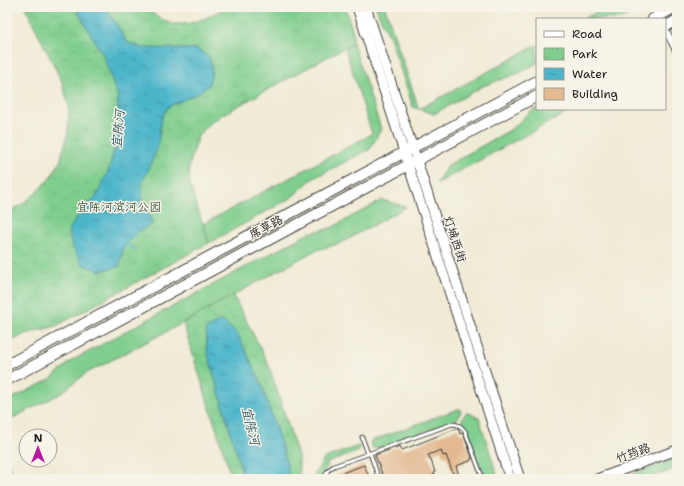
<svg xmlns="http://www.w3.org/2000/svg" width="684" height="486" viewBox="0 0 684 486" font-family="'Shantell Sans','LXGW WenKai TC',sans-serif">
  <defs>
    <pattern id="park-crowns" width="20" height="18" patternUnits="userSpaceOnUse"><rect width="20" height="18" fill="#7fce8e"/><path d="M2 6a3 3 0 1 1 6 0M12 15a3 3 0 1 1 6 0" fill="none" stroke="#6db07a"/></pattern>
    <pattern id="water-ripples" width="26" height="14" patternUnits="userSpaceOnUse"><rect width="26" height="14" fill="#4cb5ca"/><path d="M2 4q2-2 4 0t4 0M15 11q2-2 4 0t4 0" fill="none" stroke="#3e92a3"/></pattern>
  </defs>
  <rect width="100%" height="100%" fill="#f7f3e8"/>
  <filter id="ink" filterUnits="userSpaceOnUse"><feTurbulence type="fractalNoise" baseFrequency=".025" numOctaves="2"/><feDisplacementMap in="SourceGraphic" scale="8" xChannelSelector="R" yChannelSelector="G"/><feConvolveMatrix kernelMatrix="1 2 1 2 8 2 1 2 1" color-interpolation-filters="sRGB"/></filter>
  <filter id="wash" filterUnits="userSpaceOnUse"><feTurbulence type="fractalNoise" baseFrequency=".012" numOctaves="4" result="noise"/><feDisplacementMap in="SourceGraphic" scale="16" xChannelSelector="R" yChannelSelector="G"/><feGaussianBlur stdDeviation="0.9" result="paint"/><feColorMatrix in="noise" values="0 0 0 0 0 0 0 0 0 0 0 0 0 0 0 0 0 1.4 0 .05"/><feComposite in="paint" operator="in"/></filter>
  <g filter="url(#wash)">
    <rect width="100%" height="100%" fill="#f0ebd5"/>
    <!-- grass -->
    <g fill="#7fce8e" stroke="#4e7555">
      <path d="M376,7H385L419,109L537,45V63L519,73L483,86L434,114L413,107L390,37L382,22Z"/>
      <path d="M605,7H643L620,19H584Z"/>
      <path d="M353,43L381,129L370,149L312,179L291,198L209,243L203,224L372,134L345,48Z"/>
      <path d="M537,108V109H574L436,184L448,165L510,130L530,112Z"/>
      <path d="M382,200L406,207L341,243L314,251L183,323L85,374L60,394L7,421V401L51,379L71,361L309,233L331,228Z"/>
      <path d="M458,409H460L461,411L458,418L456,420L379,448H373L371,446L370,442L371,441Z"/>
      <path d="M466,413H469L479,418L498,478L484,479L462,420L463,417Z"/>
      <path d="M358,446H360V448L359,451L327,463L328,466L324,471L322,479H315V473L325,458Z"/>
      <path d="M7,456L12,477V479H7Z"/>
      <path d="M677,458V468L646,479H620Z"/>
    </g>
    <!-- park -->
    <g fill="url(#park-crowns)" stroke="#4e7555">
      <path d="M25,7H145L156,16L172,24H187L206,18L227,7H345L353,32V43L223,114L209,124L198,136L189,166L190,185L209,243L56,326L25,334L7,344V212L21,205L37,192L50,178L60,162L68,132L69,107L62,82Z"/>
      <path d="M233,295L268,363L299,459V479H232L183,323Z"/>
    </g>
    <!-- water -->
    <g fill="url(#water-ripples)" stroke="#346873">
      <path d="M75,7H106L127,42L143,48L198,49L210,58L212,71L209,85L200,92L168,107L162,117L157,150L142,183V200L153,224C140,230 126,239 122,253C121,257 120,262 120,266L100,271L82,264L72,246L68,232L78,215L96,197L109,169L118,135V97L103,55Z"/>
      <path d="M221,320L237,333L260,380L283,450L288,470V479H244L207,351L206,329Z"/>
    </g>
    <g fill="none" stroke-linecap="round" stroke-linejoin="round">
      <!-- stream -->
      <path stroke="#4cb5ca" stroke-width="2" d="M125,242L135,250"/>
    </g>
    <g id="blocks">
      <!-- building -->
      <g fill="#e3b991">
        <path d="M458,428L460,434L463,433L472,457L470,461L456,466L460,479H455L446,455L443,456L441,450L428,455L431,460L435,472L434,475L423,479H384L375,455L400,446L402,450Z"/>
        <path d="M364,465L370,479H328V478Z"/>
      </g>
    </g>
  </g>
  <g filter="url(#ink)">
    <use href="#blocks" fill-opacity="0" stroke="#3c3b38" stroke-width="1"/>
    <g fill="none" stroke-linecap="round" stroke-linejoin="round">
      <!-- lane casing -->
      <g stroke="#3c3b38" stroke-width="5">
        <g id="lane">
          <path d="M362,437L368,454"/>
          <path d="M370,453L379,479"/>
          <path d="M325,479C325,473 328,469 334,466L452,424C458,424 461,426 465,431L483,479"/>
        </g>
      </g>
      <!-- street casing -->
      <g stroke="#3c3b38" stroke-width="8">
        <path id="street" d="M665,29L677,52"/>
      </g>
      <!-- secondary casing -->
      <g stroke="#3c3b38" stroke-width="11">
        <g id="secondary">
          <path d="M357,7L510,479"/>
          <path d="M366,7L417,161L520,479"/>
          <path d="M597,479L677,450"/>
        </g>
      </g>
      <!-- primary casing -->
      <g stroke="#3c3b38" stroke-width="12">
        <g id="primary">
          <path d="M653,19L675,7"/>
          <path d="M665,27L677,20"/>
          <path d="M7,365L537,81"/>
          <path d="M7,380L537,96"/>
        </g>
      </g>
      <!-- lane -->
      <use href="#lane" stroke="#fff" stroke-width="3"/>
      <!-- street -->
      <use href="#street" stroke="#fff" stroke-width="6"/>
      <!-- secondary -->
      <use href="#secondary" stroke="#fff" stroke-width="9"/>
      <!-- primary -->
      <use href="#primary" stroke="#fff" stroke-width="10"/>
    </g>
  </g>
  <g text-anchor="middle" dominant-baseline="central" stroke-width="3" stroke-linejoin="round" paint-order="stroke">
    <!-- park labels -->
    <g font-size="12" fill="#3f5a44" stroke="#f7f3e8">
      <text x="119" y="207">宜陈河滨河公园</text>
    </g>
    <!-- street labels -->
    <g font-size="12" fill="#1c1c1c" stroke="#f7f3e8">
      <text transform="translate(266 227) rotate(-28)">席草路</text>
      <text transform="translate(455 239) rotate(72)">灯城西街</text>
      <text transform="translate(633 453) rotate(-20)">竹筠路</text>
    </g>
    <!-- water labels -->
    <g font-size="13" font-style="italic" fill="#2f5962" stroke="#f7f3e8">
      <text transform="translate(118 129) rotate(-85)">宜陈河</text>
      <text transform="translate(251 426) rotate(76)">宜陈河</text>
    </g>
  </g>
  <!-- margin -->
  <rect width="684" height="486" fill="none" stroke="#f7f3e8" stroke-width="24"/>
  <!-- legend -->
  <rect x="536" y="18" width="130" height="92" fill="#f7f3e8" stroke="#9f9d96"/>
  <rect x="544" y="31" width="20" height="6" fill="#ffffff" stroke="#9f9d96"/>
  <text x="572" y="38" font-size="12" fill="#1c1c1c">Road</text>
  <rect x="544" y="48" width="20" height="12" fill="url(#park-crowns)" stroke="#9f9d96"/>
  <text x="572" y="58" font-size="12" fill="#1c1c1c">Park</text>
  <rect x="544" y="68" width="20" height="12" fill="url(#water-ripples)" stroke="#9f9d96"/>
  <text x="572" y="78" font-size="12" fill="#1c1c1c">Water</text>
  <rect x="544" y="88" width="20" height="12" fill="#e3b991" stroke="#9f9d96"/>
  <text x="572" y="98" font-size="12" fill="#1c1c1c">Building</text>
  <!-- north arrow -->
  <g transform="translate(38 448)"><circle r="19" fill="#f7f3e8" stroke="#9f9d96"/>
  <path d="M0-3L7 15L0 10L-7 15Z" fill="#b5179e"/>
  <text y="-6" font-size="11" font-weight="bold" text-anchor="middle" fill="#1c1c1c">N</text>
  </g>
</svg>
